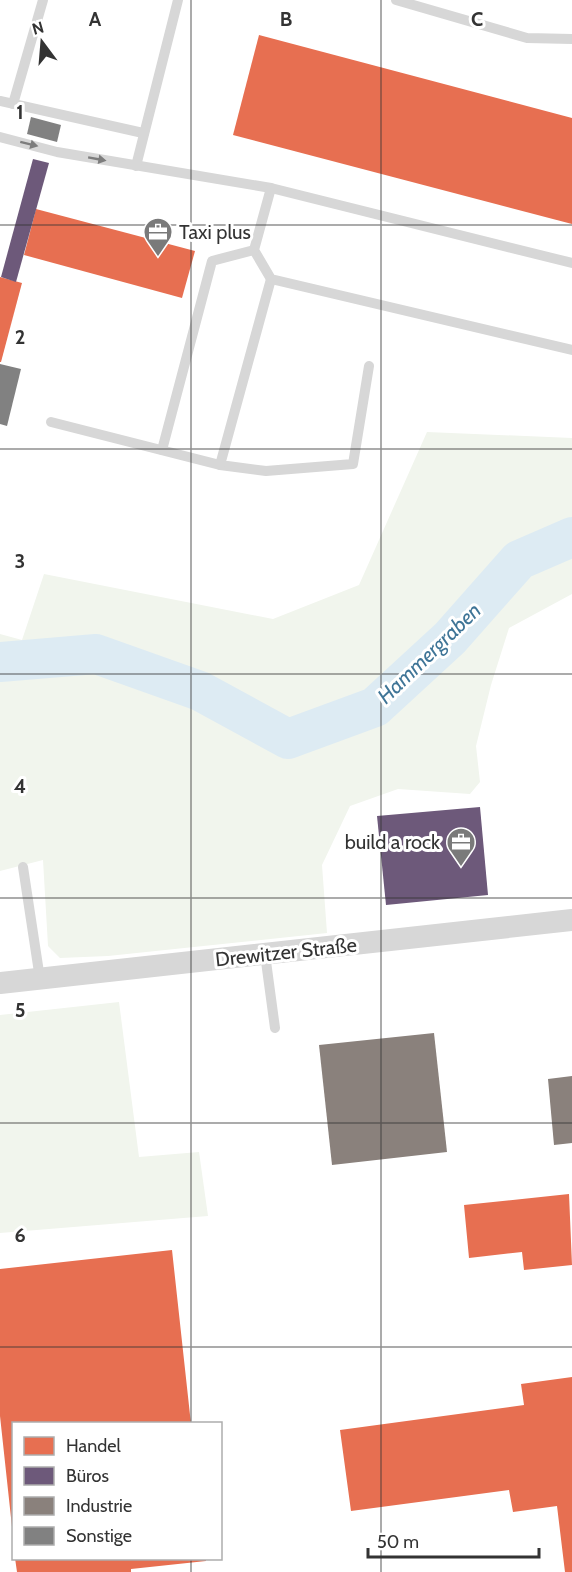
<svg xmlns="http://www.w3.org/2000/svg" width="572" height="1572" viewBox="0 0 572 1572" font-family="Cabin,sans-serif">
  <rect width="100%" height="100%" fill="#fff"/>
  <!-- green -->
  <g fill="#f1f5ed">
    <path d="M427,432L572,438V594L509,628L491,685L476,746L480,782L470,794L398,789L350,806L322,865L327,933L108,956L60,958L48,946L43,860L0,871V634L22,640L44,574L273,619L359,585Z"/>
    <path d="M119,1002L139,1157L199,1152L208,1216L0,1233V1015Z"/>
  </g>
  <!-- shops -->
  <g fill="#e76f51">
    <path d="M259,35L572,118V224L233,135Z"/>
    <path d="M36,209L195,251L182,298L24,255Z"/>
    <path d="M0,277L22,283L1,362H0Z"/>
    <path d="M569,1194L572,1265L524,1270L522,1252L469,1258L464,1205Z"/>
    <path d="M172,1250L191,1424H14L12,1527L0,1416V1269Z"/>
    <path d="M572,1377V1572H565L557,1506L513,1512L509,1490L351,1511L340,1430L524,1405L521,1384Z"/>
    <path d="M15,1558H206V1561L131,1569V1572H17Z"/>
  </g>
  <!-- offices -->
  <g fill="#6d597a">
    <path d="M33,159L49,163L16,282L1,277Z"/>
    <path d="M480,807L488,895L386,905L377,816Z"/>
  </g>
  <!-- industry -->
  <g fill="#8a817c">
    <path d="M434,1033L447,1152L332,1165L319,1045Z"/>
    <path d="M572,1076V1143L554,1145L548,1079Z"/>
  </g>
  <g fill="none" stroke-linecap="round" stroke-linejoin="round">
    <!-- river -->
    <path stroke="#ddebf3" stroke-width="40" d="M0,662L96,654L200,691L288,739L375,707L450,638L519,560L572,537"/>
  </g>
  <!-- building -->
  <g fill="#818181">
    <path d="M31,117L61,125L57,142L27,134Z"/>
    <path d="M0,364L21,369L7,426L0,424Z"/>
  </g>
  <g fill="none" stroke-linecap="round" stroke-linejoin="round">
    <!-- service -->
    <g stroke="#d7d7d7" stroke-width="10">
      <path d="M396,0L527,38L572,39"/>
      <path d="M0,101L143,133"/>
      <path d="M13,104L43,0"/>
      <path d="M0,137L57,152L271,188L572,263"/>
      <path d="M136,166L178,0"/>
      <path d="M271,188L254,250L271,279L572,350"/>
      <path d="M271,279L220,465L266,471L353,464L369,366"/>
      <path d="M51,422L220,465"/>
      <path d="M162,450L212,261L254,250"/>
      <path d="M23,867L40,979"/>
      <path d="M265,954L275,1028"/>
    </g>
    <!-- minor -->
    <path stroke="#d7d7d7" stroke-width="22" d="M0,983L572,920"/>
  </g>
  <!-- one-way arrows -->
  <defs><path id="oneway-solid" d="M-6-.8H1V-3.2L6.5 0L1 3.2V.8H-6Z" transform="scale(1.5)"/></defs>
  <g fill="#7d7d7d">
    <use href="#oneway-solid" transform="translate(29 144) rotate(14)"/>
    <use href="#oneway-solid" transform="translate(97 159) rotate(10)"/>
  </g>
  <!-- grid -->
  <path fill="none" stroke="#333" stroke-width="1.5" stroke-opacity="0.55" d="M191,0V1424M381,0V1572M0,225H572M0,449H572M0,674H572M0,898H572M0,1123H572M0,1347H572M191,1558V1572"/>
  <!-- icons -->
  <defs>
    <g id="office-pin" transform="scale(1.5)"><path d="M0 17L-7.5 6A9.5 9.5 0 1 1 7.5 6Z" fill="#7a7a7a" stroke="#fff"/><path d="M-6-3h4V-5.5h4V-3h4V5H-6ZM-1-4.5V-3h2v-1.5ZM-6 0V1H6V0Z" fill="#fff"/></g>
  </defs>
  <g fill-rule="evenodd">
    <use href="#office-pin" x="158" y="232"/>
    <use href="#office-pin" x="461" y="842"/>
  </g>
  <g text-anchor="middle" dominant-baseline="central" stroke-width="6" stroke-linejoin="round" paint-order="stroke">
    <!-- poi labels -->
    <g font-size="20" fill="#333" stroke="#fff" text-anchor="start">
      <text x="179" y="232">Taxi plus</text>
      <text x="440" y="842" text-anchor="end">build a rock</text>
    </g>
    <!-- street labels -->
    <g font-size="20" fill="#333" stroke="#fff">
      <text transform="translate(286 952) rotate(-6)">Drewitzer Straße</text>
    </g>
    <!-- water labels -->
    <g font-size="21" font-style="italic" fill="#3f7597" stroke="#fff">
      <text transform="translate(429 653) rotate(-44)">Hammergraben</text>
    </g>
  </g>
  <g font-size="20" text-anchor="middle" font-weight="bold" fill="#333" stroke="#fff" stroke-width="6" stroke-linejoin="round" paint-order="stroke">
    <text x="95" y="26">A</text>
    <text x="286" y="26">B</text>
    <text x="477" y="26">C</text>
    <text x="20" y="119">1</text>
    <text x="20" y="344">2</text>
    <text x="20" y="568">3</text>
    <text x="20" y="793">4</text>
    <text x="20" y="1017">5</text>
    <text x="20" y="1242">6</text>
  </g>
  <!-- legend -->
  <rect x="12" y="1422" width="210" height="138" fill="#ffffff" stroke="#adadad" stroke-width="1.5"/>
  <rect x="24" y="1437" width="30" height="18" fill="#e76f51" stroke="#adadad" stroke-width="1.5"/>
  <text x="66" y="1452" font-size="18" fill="#333333">Handel</text>
  <rect x="24" y="1467" width="30" height="18" fill="#6d597a" stroke="#adadad" stroke-width="1.5"/>
  <text x="66" y="1482" font-size="18" fill="#333333">Büros</text>
  <rect x="24" y="1497" width="30" height="18" fill="#8a817c" stroke="#adadad" stroke-width="1.5"/>
  <text x="66" y="1512" font-size="18" fill="#333333">Industrie</text>
  <rect x="24" y="1527" width="30" height="18" fill="#818181" stroke="#adadad" stroke-width="1.5"/>
  <text x="66" y="1542" font-size="18" fill="#333333">Sonstige</text>
  <!-- north arrow -->
  <g transform="translate(42 42) rotate(344)" stroke="#ffffff" stroke-width="4.5" paint-order="stroke">
  <path d="M0-4.5L10 22L0 15L-10 22Z" fill="#333333"/>
  <text y="-9" font-size="16" font-weight="bold" text-anchor="middle" fill="#333333">N</text>
  </g>
  <!-- scale -->
  <path d="M368 1548v9h171v-9" fill="none" stroke="#333333" stroke-width="3"/>
  <text x="377" y="1548" font-size="18" fill="#333333" stroke="#ffffff" stroke-width="4.5" paint-order="stroke">50 m</text>
</svg>
